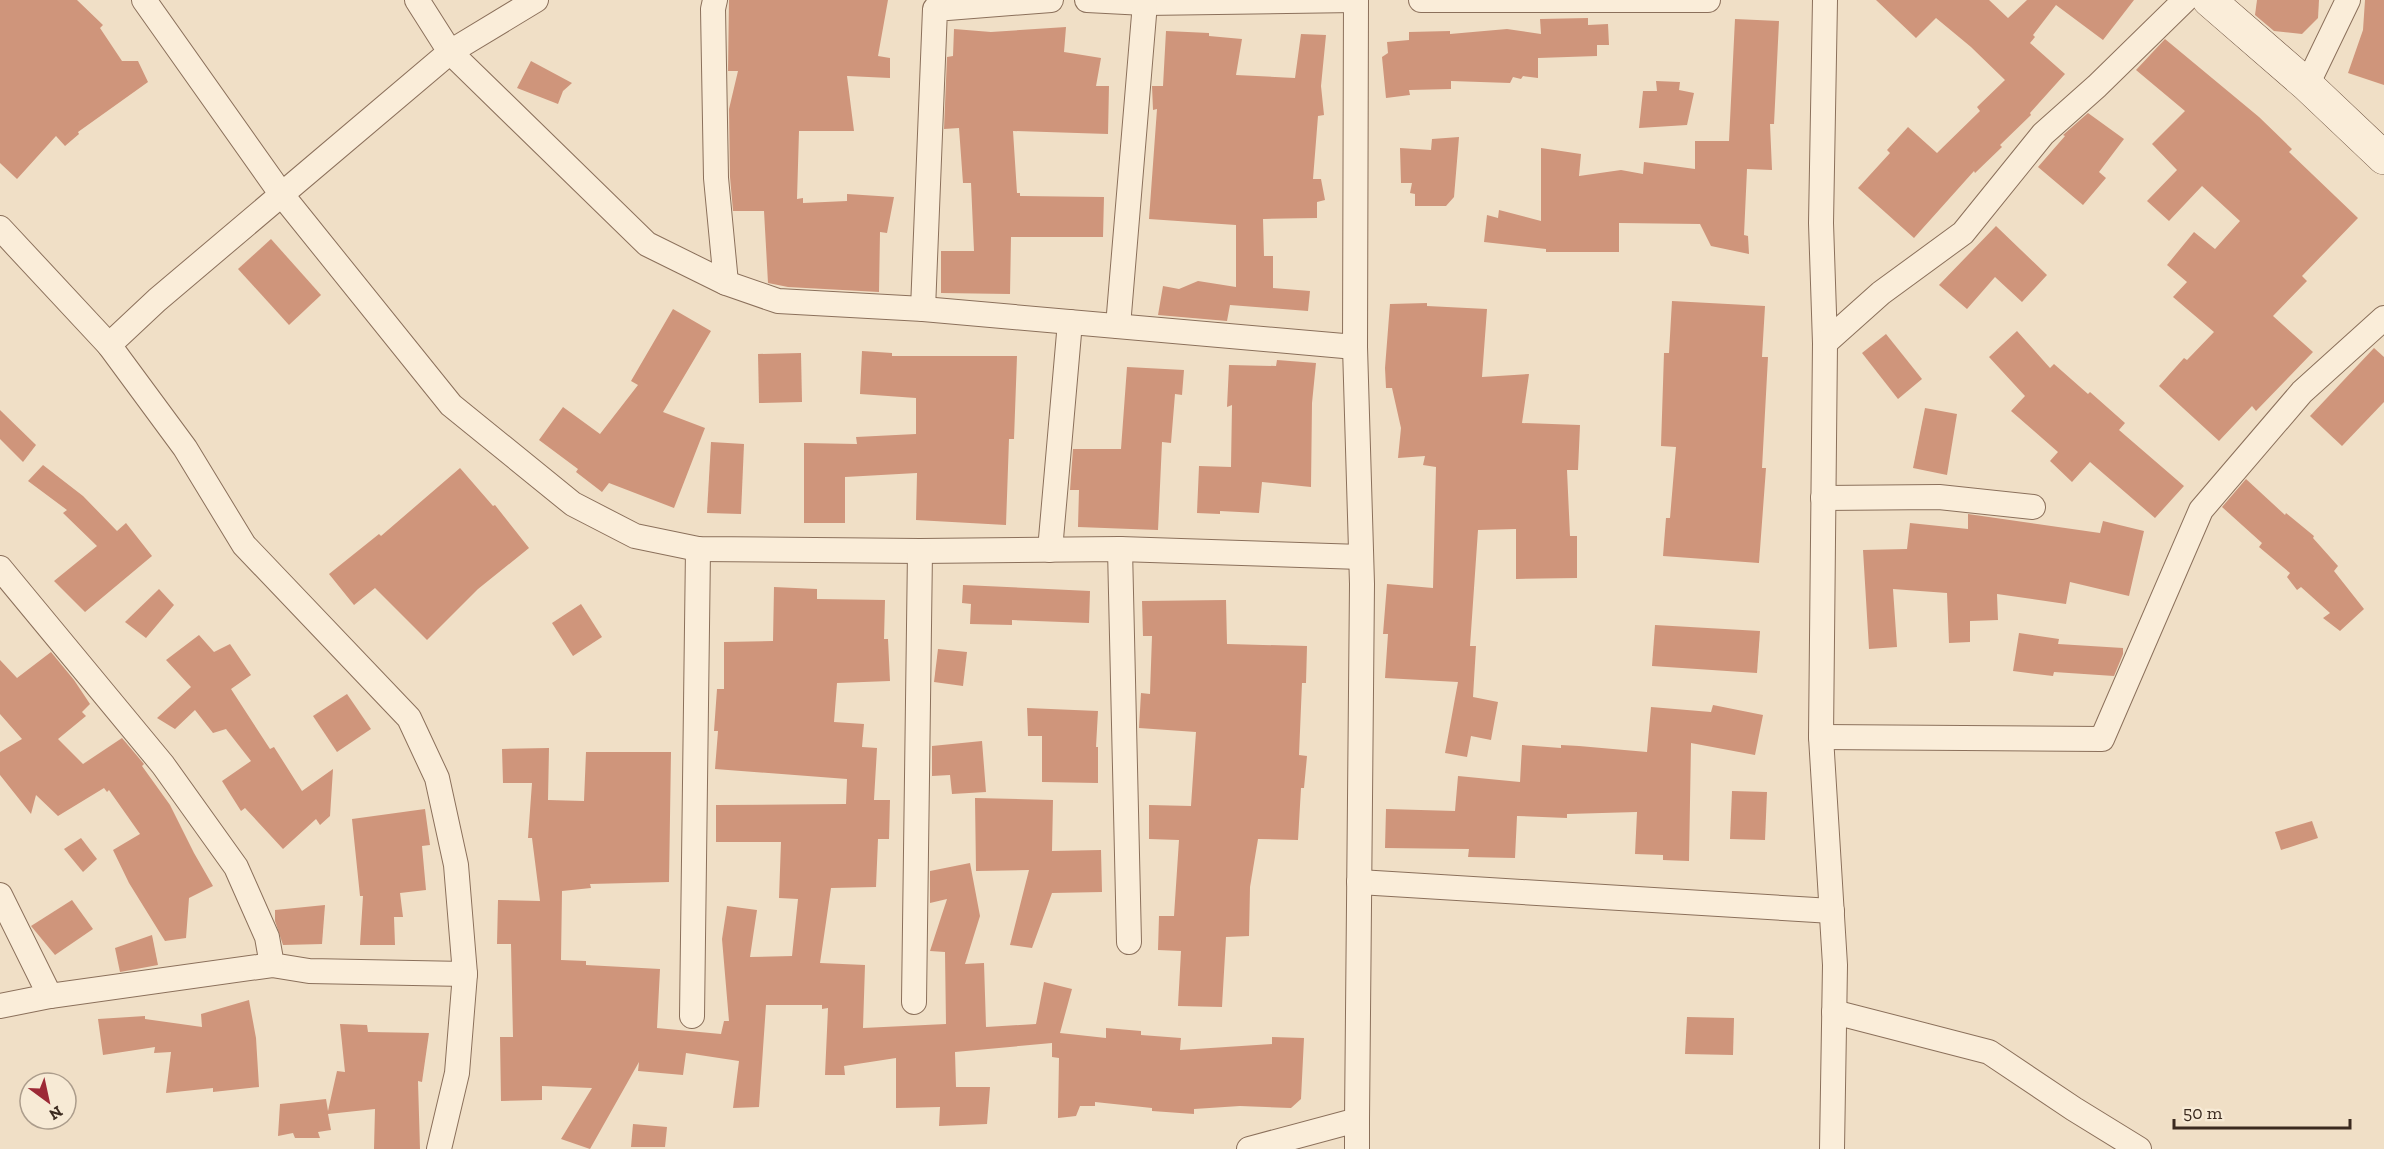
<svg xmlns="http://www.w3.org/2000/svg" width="2384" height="1149" viewBox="0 0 2384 1149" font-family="'Zilla Slab',serif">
  <rect width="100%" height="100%" fill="#f0dfc6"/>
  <!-- building -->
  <g fill="#cf957b">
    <path d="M0,0H77L103,25L100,28L122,61H138L148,82L78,132L79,134L65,146L56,136L17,179L0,163Z"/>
    <path d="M729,0H888L878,56L890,58V78L847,76L854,131H799L797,199L803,198V203L847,201V194L894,197L887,233L880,232L879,292L788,287L768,283L764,211H733L730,177L729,109L738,71H728Z"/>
    <path d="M1876,0H1989L2008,18L2027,0H2134L2103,40L2056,5L2033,35L2035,37L2030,43L2065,74L2030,113L2031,115L2000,145L2002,147L1975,173L1974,171L1914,238L1858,188L1890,153L1887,150L1908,127L1937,153L1980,111L1977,107L2005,80L1971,47L1936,18L1916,38Z"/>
    <path d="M2257,0H2319L2318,18L2302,34L2274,31L2255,15Z"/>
    <path d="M2365,0H2384V85L2348,73L2363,30Z"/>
    <path d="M1588,18V25L1608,24L1609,45H1597V56L1538,58V78L1523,76L1521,79L1513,77L1510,83L1451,81V89L1409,90L1410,95L1386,98L1382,57L1388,53L1387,42L1409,40V32L1450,31V34L1507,29L1541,34L1540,19Z"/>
    <path d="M1735,19L1779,21L1774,124H1770L1772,170L1747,169L1744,235L1748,236L1749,254L1711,246L1700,224L1619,223V252H1546V249L1484,242L1487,215L1498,218L1499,210L1541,221V148L1581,154L1579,176L1621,170L1643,174L1644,162L1695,169V141H1729Z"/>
    <path d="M1066,27L1064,52L1101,58L1096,86H1109L1108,134L1013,131L1017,193H1020V196L1104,197L1103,237H1011L1010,294L941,293V251H974L971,183H963L959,128L944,129L947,57L953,56L954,29L991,32Z"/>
    <path d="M1166,31L1209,33V36L1242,39L1236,75L1295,78L1301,34L1326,35L1321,86L1324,115L1318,116L1313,179H1321L1325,200L1317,202V218L1263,219L1264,256H1273V288L1310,291L1308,311L1230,305L1227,321L1158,315L1163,286L1179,289L1198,281L1236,287V225L1149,219L1157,109L1153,110L1152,86H1163Z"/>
    <path d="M2165,39L2259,117L2292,149L2289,152L2358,218L2302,276L2307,281L2273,316L2313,352L2256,411L2252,406L2219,441L2159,386L2184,358L2187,360L2214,332L2173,297L2187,282L2167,265L2194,232L2215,249L2240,221L2202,186L2169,221L2147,201L2177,170L2152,144L2185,111L2136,70Z"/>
    <path d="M531,61L572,83L563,91L558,104L517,88Z"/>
    <path d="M1656,81L1680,82L1679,90L1694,93L1687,125L1639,128L1643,91H1657Z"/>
    <path d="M2088,113L2124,139L2099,172L2106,178L2083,205L2038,167L2065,136L2063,135Z"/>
    <path d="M1459,137L1454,197L1446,206H1415V194L1410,193L1412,183H1401L1400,148L1431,150L1432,139Z"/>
    <path d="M1996,226L2047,275L2022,302L1995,277L1967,309L1939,285Z"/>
    <path d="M271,239L321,295L289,325L238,269Z"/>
    <path d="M1672,301L1765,306L1762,357H1768L1762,468H1766L1759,563L1663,556L1666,518H1670L1676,447L1661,446L1664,353H1669Z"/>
    <path d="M1427,303V306L1487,309L1482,377L1529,374L1522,423L1580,425L1578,470H1567L1570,536H1577V578L1516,579V529L1478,530L1470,646H1476L1473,697L1498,702L1491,740L1471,736L1467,757L1445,753L1458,682L1385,678L1388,634H1383L1387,584L1433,588L1436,467L1423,465L1425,456L1398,458L1401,428L1392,388H1386L1385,368L1390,304Z"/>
    <path d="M673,309L711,331L663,412L705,428L674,508L609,483L602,492L576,472L578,469L539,440L563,407L600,434L638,385L631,381Z"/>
    <path d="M2017,331L2050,368L2054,364L2088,394L2090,392L2125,423L2119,430L2184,486L2155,518L2090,462L2072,482L2050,461L2058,452L2011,411L2025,396L1989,357Z"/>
    <path d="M1886,334L1922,379L1898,399L1862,353Z"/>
    <path d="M2374,348L2384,357V402L2342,446L2310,416Z"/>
    <path d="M862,351L892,353V356H1017L1014,439H1009L1006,525L916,520L917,473L845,477V523H804V443L857,444L856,437L916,434V398L860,394Z"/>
    <path d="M801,353L802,402L759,403L758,354Z"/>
    <path d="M1277,360L1316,363L1312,403L1311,487L1262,482L1259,513L1220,511V514L1197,513L1199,466L1231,467L1232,405L1227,407L1229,365L1276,366Z"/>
    <path d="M1127,367L1184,370L1182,395L1175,394L1171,443L1162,442L1158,530L1078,527L1079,490H1070L1073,449H1121Z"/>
    <path d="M1925,408L1957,414L1947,475L1913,468Z"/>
    <path d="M0,410L36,445L23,462L0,439Z"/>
    <path d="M711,442L744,444L741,514L707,513Z"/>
    <path d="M43,465L83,496L117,531L126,523L152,556L85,612L54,581L97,546L63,513L67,510L28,481Z"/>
    <path d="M460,468L493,506L495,505L529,548L478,589L427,640L375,588L354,605L329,574L379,534L381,536Z"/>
    <path d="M2246,479L2285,515L2286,513L2314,536L2313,538L2338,566L2334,571L2364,609L2340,631L2323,618L2330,613L2301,587L2297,590L2287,577L2290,573L2259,547L2262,543L2222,507Z"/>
    <path d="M1968,514L2100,533L2103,521L2144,531L2129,596L2070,582L2066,604L1997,594L1998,620L1970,621V642L1949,643L1947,593L1893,589L1897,647L1869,649L1863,550L1907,549L1910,523L1968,529Z"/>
    <path d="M963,585L1090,591L1089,623L1012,620V625L970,624L971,604L962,603Z"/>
    <path d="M774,587L817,589V599L885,600L884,639H888L890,681L837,683L834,722L864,724L862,747L877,748L874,800H890L889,839H878L876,887L831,888L820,963L865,965L863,1028L946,1024L945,952L930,951L947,899L930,903V871L970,863L980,916L965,964L984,963L986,1027L1036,1024L1044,982L1072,989L1060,1033L1106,1038V1028L1141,1031V1035L1181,1038L1180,1050L1272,1044V1037L1304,1038L1301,1099L1291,1108L1240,1106L1194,1109V1114L1152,1111V1108L1095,1102V1106H1080L1076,1116L1058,1118L1059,1058L1052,1057V1043L955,1052L956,1087H990L987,1124L939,1126L940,1107L896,1108V1058L844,1066L845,1075H825L828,1008L822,1009V1005H766L759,1107L733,1108L739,1061L686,1053L683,1075L638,1071L639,1062L590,1149L561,1139L592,1088L542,1086V1100L501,1101L500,1037H513L511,944H497L498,900L540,901L532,838H528L532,783H503L502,749L549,748L548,800L584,801L586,752H671L669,882L590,884L591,888L562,891L561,960L586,961V965L660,969L657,1028L721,1034L724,1021H729L722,939L727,906L757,910L750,957L792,956L798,899L779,898L781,842H716V805L846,804L847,779L715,769L718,731H714L717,689H724V642L773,641Z"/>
    <path d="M159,589L174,605L146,638L125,622Z"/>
    <path d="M1226,600L1227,644L1307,646L1306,683H1302L1299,755L1307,756L1304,788H1301L1298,840L1258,839L1250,887L1249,936L1226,937L1222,1007L1178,1006L1181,951L1158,950L1159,916H1174L1179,840L1149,839V805L1191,806L1196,732L1139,728L1141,693L1150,694L1152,636H1143L1142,601Z"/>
    <path d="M581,604L602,637L573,656L552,623Z"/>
    <path d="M1655,625L1760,631L1757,673L1652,666Z"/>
    <path d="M2019,633L2059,639L2058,644L2123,648V654L2114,676L2054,672L2053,676L2013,671Z"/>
    <path d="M199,635L214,652L230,644L251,675L231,689L270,749L274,747L302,791L333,769L330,816L320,825L316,819L283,849L245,808L241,811L222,781L251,761L226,729L213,733L195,710L175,729L157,718L191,687L166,660Z"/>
    <path d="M938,649L967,652L963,686L934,682Z"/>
    <path d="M51,652L74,680L90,704L82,712L86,716L58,739L83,764L122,738L144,764L142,766L170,805L194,853L213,886L189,898L186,938L165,941L129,883L113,850L140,834L109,790L107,792L104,788L58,816L36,795L31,814L0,775V752L22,739L0,714V660L17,678Z"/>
    <path d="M347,694L371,729L337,752L313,716Z"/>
    <path d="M1713,705L1763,715L1755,755L1691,743L1689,861L1663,860V855L1635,854L1637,812L1567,814V818L1517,816L1515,858L1468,857L1469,849L1385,848L1386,809L1455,811L1458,776L1520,782L1522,745L1561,748V745L1579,746L1647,752L1651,707L1711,712Z"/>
    <path d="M1027,708L1098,711L1096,747H1098V783L1042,782V736H1028Z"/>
    <path d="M982,741L986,792L952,794L950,775L932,776V746Z"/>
    <path d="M1732,791L1767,792L1765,840L1730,839Z"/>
    <path d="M975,798L1053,800L1052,851L1101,850L1102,892L1052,893L1032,948L1010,945L1029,870L976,871Z"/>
    <path d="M425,809L430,845L422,846L426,890L400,893L403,917H394L395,945H360L363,896H360L352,819Z"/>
    <path d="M2312,821L2318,838L2281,850L2275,832Z"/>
    <path d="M81,838L97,859L83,872L64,849Z"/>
    <path d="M72,900L93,929L55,955L31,926Z"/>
    <path d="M325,905L322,944L283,945L275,921V910Z"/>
    <path d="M152,935L158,965L120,972L115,948Z"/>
    <path d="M249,1000L256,1038L259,1087L213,1092V1088L166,1093L171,1052L154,1053L155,1047L103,1055L98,1019L145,1016V1019L202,1027L201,1014Z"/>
    <path d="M1687,1017L1734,1018L1733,1055L1685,1054Z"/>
    <path d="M340,1024L367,1025L368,1032L429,1033L422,1082L418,1081L420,1149H374L375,1109L328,1114L331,1130L318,1132L320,1138H295L293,1133L278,1136L280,1104L326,1099L328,1111L337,1071L345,1072Z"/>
    <path d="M633,1124L667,1127L665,1147H631Z"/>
  </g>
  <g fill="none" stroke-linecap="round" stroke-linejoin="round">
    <!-- street casing -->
    <g stroke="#8b705b" stroke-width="26">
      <g id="street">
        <path d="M144,0L282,195L451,405L573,504L635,536L698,549L920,551L1120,549L1361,557"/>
        <path d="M417,0L450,52L647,244L726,283L778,301L923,309L1355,347"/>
        <path d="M715,0L713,9L716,178L726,283"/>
        <path d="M1087,0L1145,3L1355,0"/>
        <path d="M1421,0H1708"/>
        <path d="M1825,0L1821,223L1825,343L1821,737L1835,965L1832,1149"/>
        <path d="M2307,85L2348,0"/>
        <path d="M0,228L109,345L185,448L244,545L409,718L437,778L456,865L465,974L457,1073L439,1149"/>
        <path d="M923,309L935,9L1051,0"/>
        <path d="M1118,326L1145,3"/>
        <path d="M1825,343L1881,293L1963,233L2043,134L2097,86L2185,0"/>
        <path d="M109,345L157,300L450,52L536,0"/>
        <path d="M1823,498L1939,497L2033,507"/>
        <path d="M1120,549L1129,942"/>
        <path d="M1050,550L1070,322"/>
        <path d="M0,568L163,765L236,867L267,937L272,965L309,971L465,974"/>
        <path d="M1821,737L2102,739L2201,510L2302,392L2384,318"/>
        <path d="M1359,882L1832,911"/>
        <path d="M0,895L50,996"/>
        <path d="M914,1002L920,551"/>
        <path d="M0,1006L50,996L272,965"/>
        <path d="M1834,1012L1989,1052L2074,1109L2139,1149"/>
        <path d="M692,1016L698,549"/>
        <path d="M1357,1120V1149"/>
        <path d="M1249,1149L1357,1120L1362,584L1355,347L1356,0"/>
      </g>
    </g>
    <!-- secondary casing -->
    <g stroke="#6d513e" stroke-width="34">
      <path id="secondary" d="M2209,0L2307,85L2384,158"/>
    </g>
    <!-- street -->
    <use href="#street" stroke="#faedd9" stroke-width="24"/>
    <!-- secondary -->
    <use href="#secondary" stroke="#faedd9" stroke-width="33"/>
  </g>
  <!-- north arrow -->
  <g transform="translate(48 1101) rotate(147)"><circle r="28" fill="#f7ead5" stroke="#ac9d8c" stroke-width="1.5"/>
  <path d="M0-4.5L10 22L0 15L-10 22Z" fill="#9c2936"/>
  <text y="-9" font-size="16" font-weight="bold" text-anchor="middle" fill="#3b2a1f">N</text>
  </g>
  <!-- scale -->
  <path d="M2174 1119v9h176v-9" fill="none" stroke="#3b2a1f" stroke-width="3"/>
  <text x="2183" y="1119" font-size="18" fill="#3b2a1f" stroke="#f7ead5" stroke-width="4.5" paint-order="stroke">50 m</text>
</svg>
